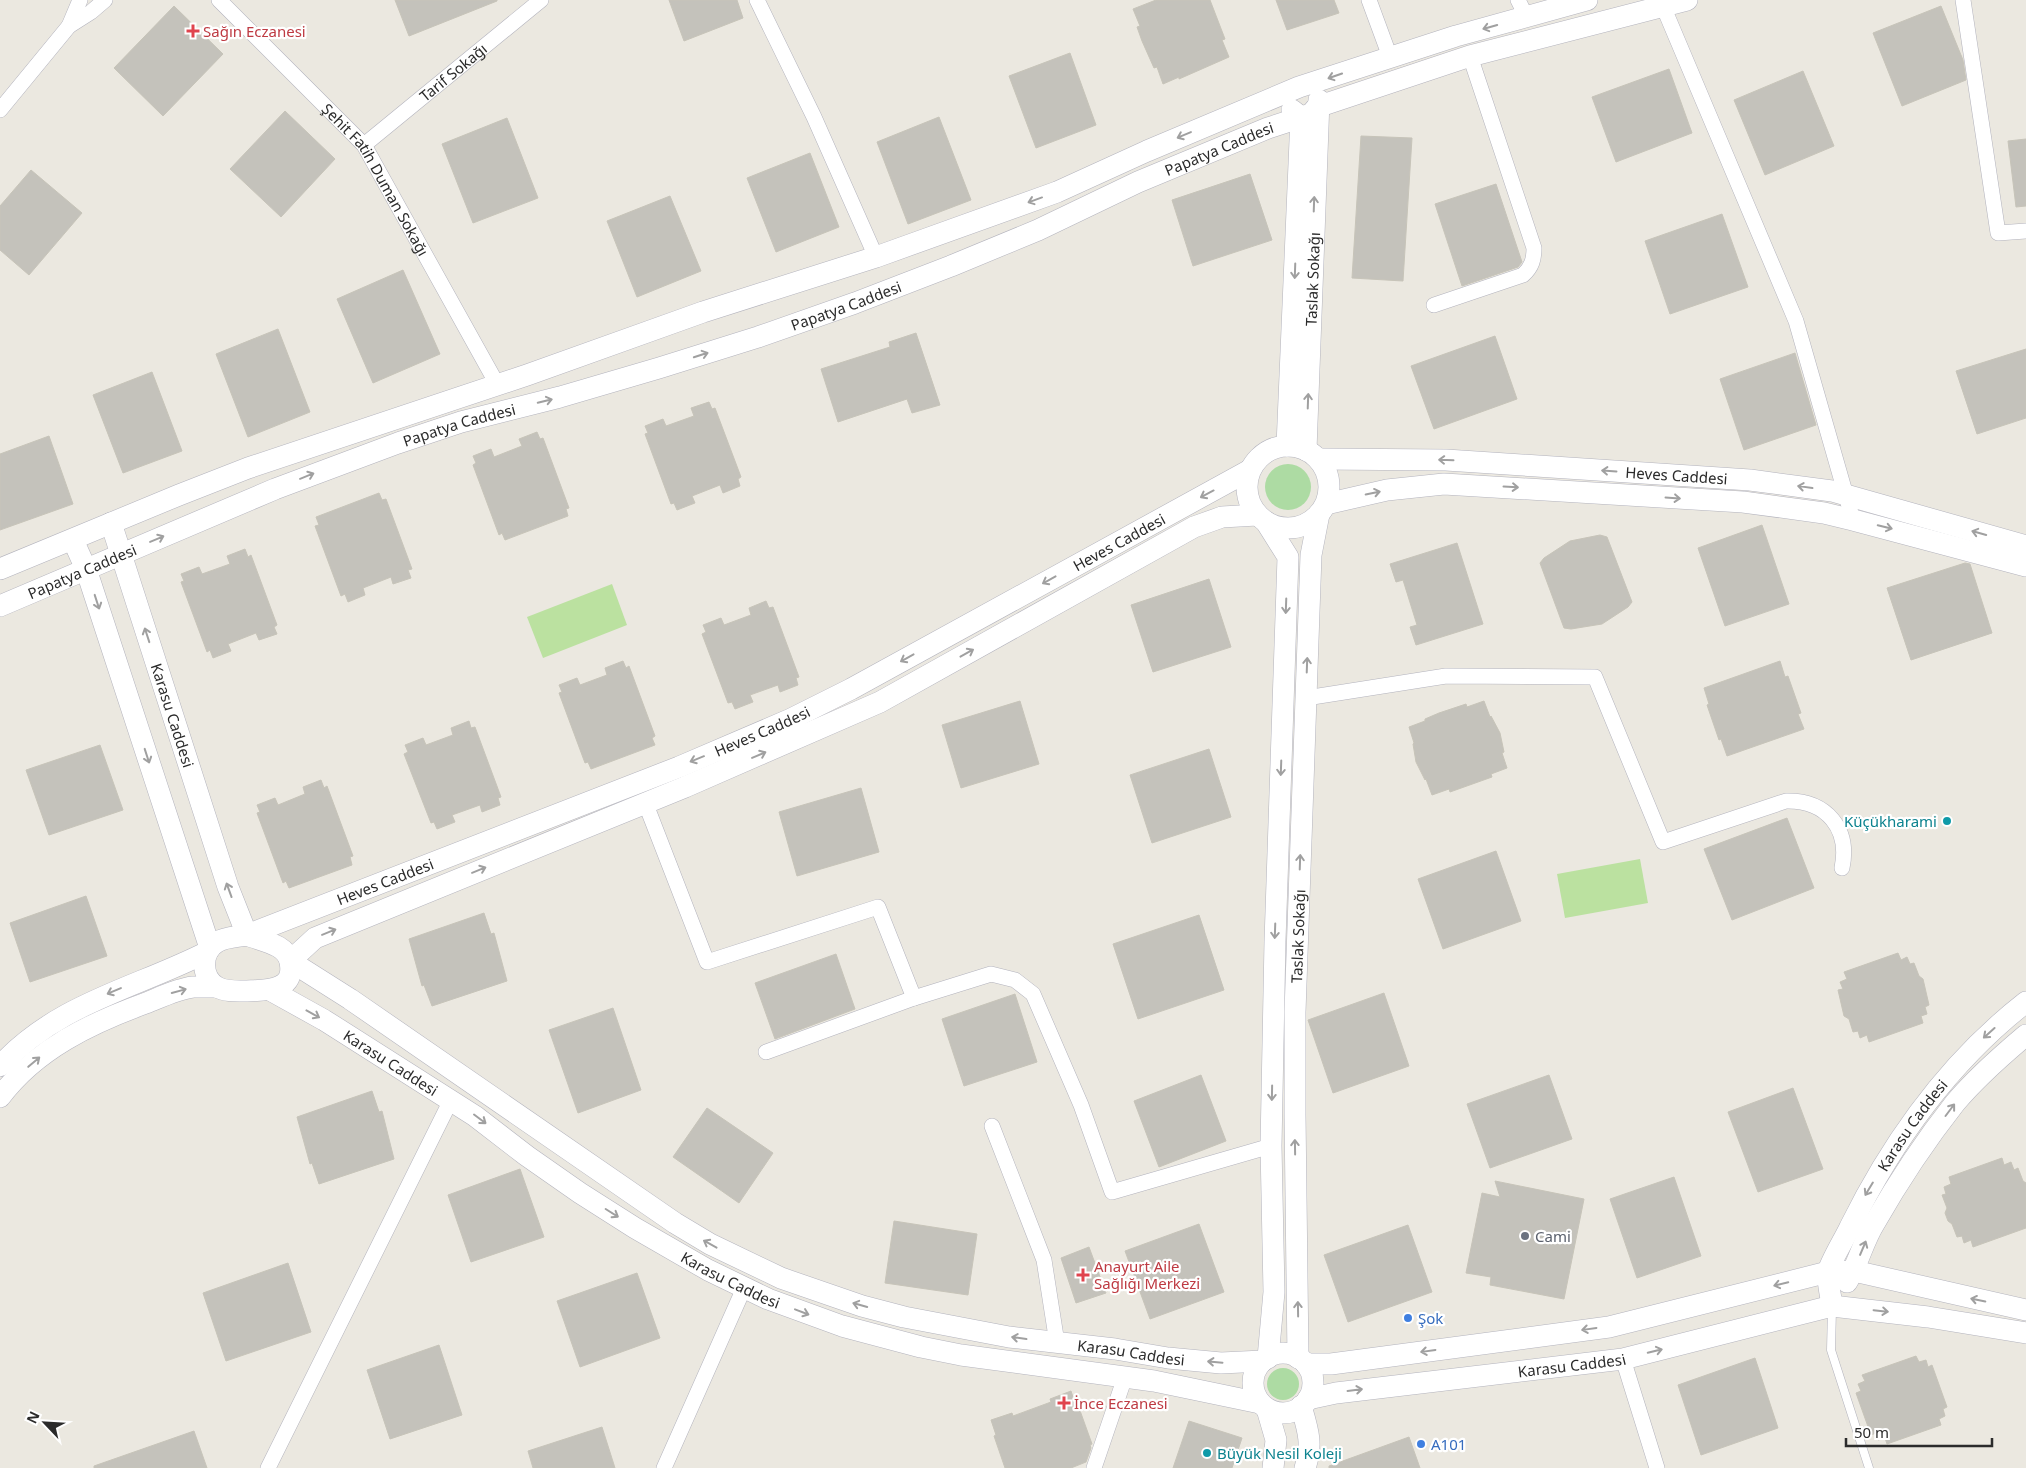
<svg xmlns="http://www.w3.org/2000/svg" width="2026" height="1468" viewBox="0 0 2026 1468" font-family="'Noto Sans',sans-serif">
  <rect width="100%" height="100%" fill="#ebe8e0"/>
  <!-- green -->
  <g fill="#addba3">
    <circle cx="1288" cy="487" r="23"/>
    <circle cx="1283" cy="1384" r="16"/>
  </g>
  <!-- pitch -->
  <g fill="#bbe1a0">
    <path d="M612,584L627,625L543,658L527,617Z"/>
    <path d="M1640,859L1648,903L1565,918L1557,874Z"/>
  </g>
  <!-- building -->
  <g fill="#c4c2bb" stroke="#c7c4b9">
    <path d="M395,0H497V1L409,36Z"/>
    <path d="M669,0H737L743,18L684,41Z"/>
    <path d="M1156,0H1210L1225,39L1222,40L1229,57L1179,79V77L1163,84L1157,67L1154,68L1142,41L1137,27L1140,26L1133,9Z"/>
    <path d="M1276,0H1334L1339,13L1287,30Z"/>
    <path d="M174,6L223,54L163,116L114,68Z"/>
    <path d="M1941,6L1963,60L1966,80L1902,106L1873,33Z"/>
    <path d="M1070,53L1096,125L1036,148L1009,76Z"/>
    <path d="M1669,69L1692,133L1616,162L1592,97Z"/>
    <path d="M1803,71L1834,146L1765,175L1734,100Z"/>
    <path d="M285,111L335,159L281,217L230,169Z"/>
    <path d="M939,117L971,200L908,224L877,142Z"/>
    <path d="M507,118L538,198L473,223L442,144Z"/>
    <path d="M1361,136L1412,138L1403,281L1352,278Z"/>
    <path d="M2026,139V206L2016,207L2008,141Z"/>
    <path d="M810,153L839,227L776,252L747,178Z"/>
    <path d="M31,170L82,213L29,275L0,250V206Z"/>
    <path d="M1250,174L1272,240L1193,266L1172,200Z"/>
    <path d="M1496,184L1522,262L1518,267L1462,286L1435,204Z"/>
    <path d="M670,196L701,271L637,297L607,221Z"/>
    <path d="M1722,214L1748,287L1670,314L1645,241Z"/>
    <path d="M403,270L440,354L373,383L337,299Z"/>
    <path d="M278,329L310,412L248,437L216,354Z"/>
    <path d="M916,333L940,405L912,413L907,399L838,422L821,369L890,347L889,342Z"/>
    <path d="M1495,336L1517,399L1434,429L1411,366Z"/>
    <path d="M2026,349V418L1977,434L1956,371Z"/>
    <path d="M1795,353L1816,425L1744,450L1720,379Z"/>
    <path d="M152,372L182,451L123,473L93,395Z"/>
    <path d="M709,402L712,409L715,408L741,477L738,479L740,486L723,493L720,485L692,496L695,503L677,510L674,503L671,504L645,434L648,433L645,426L663,419L666,426L694,416L691,408Z"/>
    <path d="M537,432L540,439L543,438L569,508L566,509L568,516L505,540L502,533L499,535L473,465L476,463L473,456L491,449L494,457L522,446L519,439Z"/>
    <path d="M49,436L73,504L0,530V454Z"/>
    <path d="M379,493L382,500L386,499L412,569L408,570L411,578L393,584L391,577L363,588L365,595L348,602L345,594L341,596L315,526L319,525L316,517Z"/>
    <path d="M1762,525L1789,604L1725,626L1698,548Z"/>
    <path d="M1600,535L1607,537L1632,602L1628,607L1602,624L1571,629L1564,628L1540,563L1544,558L1570,541Z"/>
    <path d="M1457,543L1483,624L1416,645L1410,627L1417,625L1403,580L1396,582L1390,564Z"/>
    <path d="M245,549L248,557L251,555L277,625L274,627L277,634L259,640L256,633L228,644L231,651L213,658L210,650L207,652L181,582L184,581L181,574L199,567L202,574L230,564L227,556Z"/>
    <path d="M1965,563L1970,564L1992,633L1911,660L1887,588Z"/>
    <path d="M1209,579L1231,647L1153,672L1131,605Z"/>
    <path d="M766,601L769,608L773,607L799,677L796,678L798,685L780,692L778,685L750,695L753,702L735,709L732,702L728,703L702,634L706,632L703,625L721,618L724,625L751,615L749,608Z"/>
    <path d="M623,661L626,668L629,666L655,736L652,738L655,745L591,769L588,762L585,763L559,693L562,692L559,685L577,678L580,685L607,675L605,668Z"/>
    <path d="M1780,661L1785,677L1788,676L1801,713L1798,714L1804,729L1727,756L1721,739L1719,740L1707,705L1709,704L1704,688Z"/>
    <path d="M1020,701L1039,764L961,788L942,725Z"/>
    <path d="M1484,701L1490,717L1491,716L1500,733L1504,752L1502,753L1507,768L1491,774L1492,777L1450,792L1449,789L1432,795L1426,779L1425,780L1416,762L1413,744L1414,743L1409,727L1425,721V719L1439,713L1466,704L1467,707Z"/>
    <path d="M469,721L471,728L475,727L501,797L498,798L500,805L482,812L480,805L452,815L455,822L437,829L434,822L431,823L404,754L408,752L405,745L423,738L426,745L453,735L451,728Z"/>
    <path d="M100,745L123,810L49,835L26,770Z"/>
    <path d="M1209,749L1231,817L1152,843L1130,775Z"/>
    <path d="M321,780L324,788L327,786L353,856L350,857L352,865L289,888L286,881L283,883L257,813L260,812L257,805L275,798L278,805L305,794L303,787Z"/>
    <path d="M861,788L879,852L797,876L779,812Z"/>
    <path d="M1787,818L1814,888L1732,920L1704,849Z"/>
    <path d="M1496,851L1521,921L1443,949L1418,879Z"/>
    <path d="M86,896L107,956L30,982L10,923Z"/>
    <path d="M484,913L491,934L494,933L507,981L432,1006L424,985L422,986L409,939Z"/>
    <path d="M1199,915L1224,990L1138,1019L1113,944Z"/>
    <path d="M1898,953L1901,960L1907,957L1910,964L1914,963L1919,976L1923,979L1929,1005L1925,1007L1927,1014L1921,1016L1923,1023L1869,1042L1867,1035L1860,1038L1858,1031L1853,1032L1849,1019L1844,1016L1838,990L1843,989L1840,982L1847,979L1844,972Z"/>
    <path d="M836,954L855,1009L775,1039L755,983Z"/>
    <path d="M1384,993L1409,1066L1333,1093L1308,1020Z"/>
    <path d="M1015,994L1037,1062L964,1086L942,1019Z"/>
    <path d="M613,1008L641,1090L578,1113L549,1030Z"/>
    <path d="M1201,1075L1226,1141L1159,1167L1134,1101Z"/>
    <path d="M1549,1075L1572,1139L1490,1168L1467,1104Z"/>
    <path d="M1793,1088L1823,1169L1758,1192L1728,1112Z"/>
    <path d="M372,1091L379,1112L382,1111L394,1159L319,1184L312,1163L310,1164L297,1117Z"/>
    <path d="M707,1108L773,1153L739,1203L673,1157Z"/>
    <path d="M2002,1158L2004,1165L2011,1162L2014,1170L2018,1168L2023,1181L2026,1183V1228L1973,1247L1971,1240L1964,1243L1962,1236L1957,1237L1952,1224L1948,1221L1945,1213L1947,1208L1942,1195L1946,1194L1944,1187L1951,1184L1949,1177Z"/>
    <path d="M520,1169L544,1237L471,1262L448,1195Z"/>
    <path d="M1674,1177L1701,1256L1637,1278L1610,1199Z"/>
    <path d="M1495,1181L1584,1199L1564,1299L1490,1285L1491,1277L1466,1273L1482,1193L1500,1197Z"/>
    <path d="M894,1221L977,1234L968,1295L885,1283Z"/>
    <path d="M1199,1224L1224,1292L1150,1319L1125,1251Z"/>
    <path d="M1408,1225L1432,1292L1348,1322L1324,1255Z"/>
    <path d="M1089,1247L1106,1293L1076,1303L1061,1258Z"/>
    <path d="M288,1263L311,1332L226,1361L203,1293Z"/>
    <path d="M637,1273L660,1338L580,1367L557,1301Z"/>
    <path d="M439,1345L462,1415L390,1439L367,1370Z"/>
    <path d="M1916,1356L1919,1362L1926,1360L1928,1367L1932,1365L1947,1407L1943,1409L1945,1416L1939,1419L1941,1425L1887,1444L1885,1438L1878,1440L1876,1433L1871,1435L1856,1393L1861,1391L1858,1384L1865,1381L1862,1375Z"/>
    <path d="M1755,1358L1778,1428L1701,1455L1678,1385Z"/>
    <path d="M1071,1391L1076,1406L1078,1405L1092,1444L1090,1445L1091,1448L1086,1462L1071,1468H1005L994,1436L996,1435L991,1420L1012,1413L1013,1416L1051,1402L1050,1399Z"/>
    <path d="M1189,1421L1242,1438L1232,1468H1173Z"/>
    <path d="M602,1427L615,1468H533L528,1451Z"/>
    <path d="M194,1431L207,1468H94V1466Z"/>
    <path d="M1409,1437L1420,1468H1329V1466Z"/>
  </g>
  <g fill="none" stroke-linecap="round" stroke-linejoin="round">
    <!-- lane casing -->
    <g stroke="#b3b3bd" stroke-width="9">
      <path id="lane" d="M1832,1309L1831,1350L1869,1468"/>
    </g>
    <!-- street casing -->
    <g stroke="#b3b3bd" stroke-width="16">
      <g id="street">
        <path id="s1" d="M219,0L364,145L497,384"/>
        <path d="M757,0L814,117L876,257"/>
        <path d="M1369,0L1390,57"/>
        <path d="M1518,0L1526,16"/>
        <path d="M1963,0L1998,233L2026,231"/>
        <path d="M1663,6L1796,321L1853,520"/>
        <path d="M69,26L91,12L105,0"/>
        <path d="M0,110L69,26L80,0"/>
        <path id="s2" d="M364,145L541,0"/>
        <path d="M1434,305L1523,275C1532,267 1534,259 1534,248L1470,56"/>
        <path d="M1306,698L1446,676L1595,677L1663,842L1786,801C1827,800 1850,829 1842,868"/>
        <path d="M645,802L707,962L878,907L914,998"/>
        <path d="M766,1052L914,998L991,974L1015,980L1033,994L1081,1105L1112,1192L1271,1146"/>
        <path d="M992,1126L1044,1260L1057,1343"/>
        <path d="M1623,1359L1657,1468"/>
        <path d="M268,1468L451,1100"/>
        <path d="M664,1468L744,1288"/>
        <path d="M1094,1468L1125,1377"/>
      </g>
    </g>
    <!-- secondary casing -->
    <g stroke="#b3b3bd" stroke-width="22">
      <g id="secondary">
        <circle cx="1288" cy="487" r="41"/>
        <path d="M1287,446L1301,117L1292,110"/>
        <path id="s3" d="M1306,450L1319,100"/>
        <path id="s4" d="M1319,459L1446,460L1750,480L1832,491L2026,546"/>
        <path d="M1326,504L1387,490L1444,484L1743,502L1824,513L1853,520L2026,566"/>
        <path id="s5" d="M1257,515L1222,517L1194,527L880,702L685,787L315,938L290,961L350,999L675,1223L710,1244L781,1278L862,1306L904,1317L1009,1337L1115,1349L1168,1358L1221,1363L1263,1361"/>
        <path d="M1266,522L1288,557L1275,941L1271,1146L1274,1292L1268,1358"/>
        <path id="s6" d="M111,523L228,887L247,935L679,767L791,719L851,689L1250,470"/>
        <path d="M73,540L86,569L210,948"/>
        <path d="M0,569L179,495L248,468L527,375L703,312L876,257L1057,192L1147,151L1299,87L1456,36L1587,0"/>
        <path id="s7" d="M0,606L275,489L398,443L461,422L560,397L659,368L758,337L855,303L951,266L1038,230L1138,182L1268,128L1311,114L1317,107L1470,56L1687,0"/>
        <path d="M247,935C261,941 287,944 290,962C296,991 266,990 247,991C237,991 226,992 217,987C201,978 200,952 217,942C225,937 237,937 247,935Z"/>
        <path id="s8" d="M270,990L324,1020L475,1116L527,1156L580,1193L635,1228L708,1270L768,1299L842,1326L921,1347L961,1355L1154,1381L1260,1403"/>
        <path d="M0,1066C58,1003 134,989 207,952"/>
        <path d="M0,1097C36,1049 91,1023 146,1003C161,997 177,989 193,987C201,987 208,987 216,987"/>
        <path d="M1847,1282C1858,1264 1863,1242 1874,1224C1898,1182 1925,1141 1955,1103C1976,1078 2001,1056 2026,1035"/>
        <path id="s9" d="M1832,1306C1831,1296 1827,1282 1828,1272C1830,1262 1845,1238 1850,1227C1893,1140 1949,1062 2026,1002"/>
        <circle cx="1283" cy="1383" r="30"/>
        <path id="s10" d="M1298,1358L1295,1115V1012L1311,555L1319,514"/>
        <path d="M1306,1364H1331L1609,1327L1828,1272L1854,1271L2026,1310"/>
        <path id="s11" d="M1308,1399L1336,1393L1623,1359L1832,1306L1928,1317L2026,1333"/>
        <path d="M1301,1406C1308,1430 1313,1444 1305,1468"/>
        <path d="M1267,1409L1276,1440L1273,1468"/>
      </g>
    </g>
    <!-- lane -->
    <use href="#lane" stroke="#fff" stroke-width="8"/>
    <!-- street -->
    <use href="#street" stroke="#fff" stroke-width="15"/>
    <!-- secondary -->
    <use href="#secondary" stroke="#fff" stroke-width="21"/>
  </g>
  <!-- one-way arrows -->
  <defs><path id="oneway-shaft" d="M-6 0H5M1.5-3L5.5 0L1.5 3" fill="none" stroke-width="1.6" stroke-linecap="round" stroke-linejoin="round" transform="scale(1.25)"/></defs>
  <g stroke="#a0a0a0">
    <use href="#oneway-shaft" transform="translate(1490 27) rotate(164)"/>
    <use href="#oneway-shaft" transform="translate(1335 76) rotate(161)"/>
    <use href="#oneway-shaft" transform="translate(1184 135) rotate(157)"/>
    <use href="#oneway-shaft" transform="translate(1035 200) rotate(160)"/>
    <use href="#oneway-shaft" transform="translate(1314 204) rotate(-88)"/>
    <use href="#oneway-shaft" transform="translate(1295 271) rotate(92)"/>
    <use href="#oneway-shaft" transform="translate(701 355) rotate(-18)"/>
    <use href="#oneway-shaft" transform="translate(545 401) rotate(-14)"/>
    <use href="#oneway-shaft" transform="translate(1308 401) rotate(-88)"/>
    <use href="#oneway-shaft" transform="translate(1446 460) rotate(-178)"/>
    <use href="#oneway-shaft" transform="translate(1609 471) rotate(-176)"/>
    <use href="#oneway-shaft" transform="translate(307 476) rotate(-22)"/>
    <use href="#oneway-shaft" transform="translate(1511 487) rotate(3)"/>
    <use href="#oneway-shaft" transform="translate(1805 487) rotate(-172)"/>
    <use href="#oneway-shaft" transform="translate(1373 493) rotate(-12)"/>
    <use href="#oneway-shaft" transform="translate(1207 494) rotate(152)"/>
    <use href="#oneway-shaft" transform="translate(1673 498) rotate(4)"/>
    <use href="#oneway-shaft" transform="translate(1885 527) rotate(14)"/>
    <use href="#oneway-shaft" transform="translate(1979 533) rotate(-164)"/>
    <use href="#oneway-shaft" transform="translate(157 539) rotate(-23)"/>
    <use href="#oneway-shaft" transform="translate(1049 580) rotate(151)"/>
    <use href="#oneway-shaft" transform="translate(97 602) rotate(72)"/>
    <use href="#oneway-shaft" transform="translate(1286 606) rotate(92)"/>
    <use href="#oneway-shaft" transform="translate(147 635) rotate(-108)"/>
    <use href="#oneway-shaft" transform="translate(967 653) rotate(-29)"/>
    <use href="#oneway-shaft" transform="translate(907 658) rotate(151)"/>
    <use href="#oneway-shaft" transform="translate(1307 665) rotate(-88)"/>
    <use href="#oneway-shaft" transform="translate(759 755) rotate(-23)"/>
    <use href="#oneway-shaft" transform="translate(147 756) rotate(72)"/>
    <use href="#oneway-shaft" transform="translate(697 759) rotate(158)"/>
    <use href="#oneway-shaft" transform="translate(1281 768) rotate(92)"/>
    <use href="#oneway-shaft" transform="translate(1300 862) rotate(-88)"/>
    <use href="#oneway-shaft" transform="translate(479 870) rotate(-22)"/>
    <use href="#oneway-shaft" transform="translate(229 890) rotate(-110)"/>
    <use href="#oneway-shaft" transform="translate(1275 931) rotate(92)"/>
    <use href="#oneway-shaft" transform="translate(329 932) rotate(-22)"/>
    <use href="#oneway-shaft" transform="translate(114 991) rotate(157)"/>
    <use href="#oneway-shaft" transform="translate(179 991) rotate(-15)"/>
    <use href="#oneway-shaft" transform="translate(313 1014) rotate(29)"/>
    <use href="#oneway-shaft" transform="translate(1989 1033) rotate(138)"/>
    <use href="#oneway-shaft" transform="translate(34 1062) rotate(-40)"/>
    <use href="#oneway-shaft" transform="translate(1272 1093) rotate(91)"/>
    <use href="#oneway-shaft" transform="translate(1950 1110) rotate(-53)"/>
    <use href="#oneway-shaft" transform="translate(480 1119) rotate(37)"/>
    <use href="#oneway-shaft" transform="translate(1295 1147) rotate(-91)"/>
    <use href="#oneway-shaft" transform="translate(1869 1189) rotate(121)"/>
    <use href="#oneway-shaft" transform="translate(612 1213) rotate(32)"/>
    <use href="#oneway-shaft" transform="translate(710 1244) rotate(-151)"/>
    <use href="#oneway-shaft" transform="translate(1863 1248) rotate(-67)"/>
    <use href="#oneway-shaft" transform="translate(1781 1284) rotate(166)"/>
    <use href="#oneway-shaft" transform="translate(1978 1300) rotate(-168)"/>
    <use href="#oneway-shaft" transform="translate(860 1305) rotate(-164)"/>
    <use href="#oneway-shaft" transform="translate(1298 1309) rotate(-91)"/>
    <use href="#oneway-shaft" transform="translate(1881 1311) rotate(6)"/>
    <use href="#oneway-shaft" transform="translate(802 1312) rotate(21)"/>
    <use href="#oneway-shaft" transform="translate(1589 1329) rotate(172)"/>
    <use href="#oneway-shaft" transform="translate(1019 1338) rotate(-172)"/>
    <use href="#oneway-shaft" transform="translate(1428 1351) rotate(172)"/>
    <use href="#oneway-shaft" transform="translate(1655 1351) rotate(-14)"/>
    <use href="#oneway-shaft" transform="translate(1215 1362) rotate(-175)"/>
    <use href="#oneway-shaft" transform="translate(1355 1390) rotate(-7)"/>
  </g>
  <!-- markers -->
  <g fill="#e0444e" stroke="#fff" stroke-width="2">
    <path d="M190.5 23.5h5v5h5v5h-5v5h-5v-5h-5v-5h5z"/>
    <path d="M1080.5 1267.5h5v5h5v5h-5v5h-5v-5h-5v-5h5z"/>
    <path d="M1061.5 1395.5h5v5h5v5h-5v5h-5v-5h-5v-5h5z"/>
  </g>
  <g fill="#0f9aa8" stroke="#fff" stroke-width="2">
    <circle cx="1947" cy="821" r="5"/>
    <circle cx="1207" cy="1453" r="5"/>
  </g>
  <circle fill="#6b7280" stroke="#fff" stroke-width="2" cx="1525" cy="1236" r="5"/>
  <g fill="#3f7fe0" stroke="#fff" stroke-width="2">
    <circle cx="1408" cy="1318" r="5"/>
    <circle cx="1421" cy="1444" r="5"/>
  </g>
  <g text-anchor="middle" dominant-baseline="central" stroke-width="4.5" stroke-linejoin="round" paint-order="stroke">
    <!-- health labels -->
    <g font-size="15" fill="#be3a42" stroke="#fff" text-anchor="start">
      <text x="203" y="31">Sağın Eczanesi</text>
      <text x="1094" y="1266">Anayurt Aile<tspan x="1094" dy="17">Sağlığı Merkezi</tspan></text>
      <text x="1074" y="1403">İnce Eczanesi</text>
    </g>
    <!-- street labels -->
    <g font-size="15" fill="#2b2b2b" stroke="#fff">
      <text stroke="none"><textPath href="#s2" startOffset="115">Tarif Sokağı</textPath></text>
      <text stroke="none"><textPath href="#s7" startOffset="1304">Papatya Caddesi</textPath></text>
      <text stroke="none"><textPath href="#s1" startOffset="240">Şehit Fatih Duman Sokağı</textPath></text>
      <text stroke="none"><textPath href="#s3" startOffset="171">Taslak Sokağı</textPath></text>
      <text stroke="none"><textPath href="#s7" startOffset="899">Papatya Caddesi</textPath></text>
      <text stroke="none"><textPath href="#s7" startOffset="494">Papatya Caddesi</textPath></text>
      <text stroke="none"><textPath href="#s4" startOffset="358">Heves Caddesi</textPath></text>
      <text stroke="none"><textPath href="#s6" startOffset="1392">Heves Caddesi</textPath></text>
      <text stroke="none"><textPath href="#s7" startOffset="89">Papatya Caddesi</textPath></text>
      <text stroke="none"><textPath href="#s6" startOffset="202">Karasu Caddesi</textPath></text>
      <text stroke="none"><textPath href="#s6" startOffset="988">Heves Caddesi</textPath></text>
      <text stroke="none"><textPath href="#s6" startOffset="582">Heves Caddesi</textPath></text>
      <text stroke="none"><textPath href="#s10" startOffset="422">Taslak Sokağı</textPath></text>
      <text stroke="none"><textPath href="#s8" startOffset="141">Karasu Caddesi</textPath></text>
      <text stroke="none"><textPath href="#s9" startOffset="204">Karasu Caddesi</textPath></text>
      <text stroke="none"><textPath href="#s8" startOffset="545">Karasu Caddesi</textPath></text>
      <text stroke="none"><textPath href="#s5" startOffset="2015">Karasu Caddesi</textPath></text>
      <text stroke="none"><textPath href="#s11" startOffset="266">Karasu Caddesi</textPath></text>
    </g>
    <!-- culture labels -->
    <g font-size="15" fill="#0d838f" stroke="#fff" text-anchor="end">
      <text x="1937" y="821">Küçükharami</text>
      <text x="1217" y="1453" text-anchor="start">Büyük Nesil Koleji</text>
    </g>
    <!-- worship labels -->
    <g font-size="15" fill="#5b616d" stroke="#fff" text-anchor="start">
      <text x="1535" y="1236">Cami</text>
    </g>
    <!-- shop labels -->
    <g font-size="15" fill="#366cbe" stroke="#fff" text-anchor="start">
      <text x="1418" y="1318">Şok</text>
      <text x="1431" y="1444">A101</text>
    </g>
  </g>
  <!-- north arrow -->
  <g transform="translate(45 1423) rotate(295)" stroke="#ffffff" stroke-width="4" paint-order="stroke">
  <path d="M0-4L9 19L0 12L-9 19Z" fill="#2b2b2b"/>
  <text y="-8" font-size="14" font-weight="bold" text-anchor="middle" fill="#2b2b2b">N</text>
  </g>
  <!-- scale -->
  <path d="M1846 1438v8h146v-8" fill="none" stroke="#2b2b2b" stroke-width="2.5"/>
  <text x="1854" y="1438" font-size="15" fill="#2b2b2b" stroke="#ffffff" stroke-width="4" paint-order="stroke">50 m</text>
</svg>
